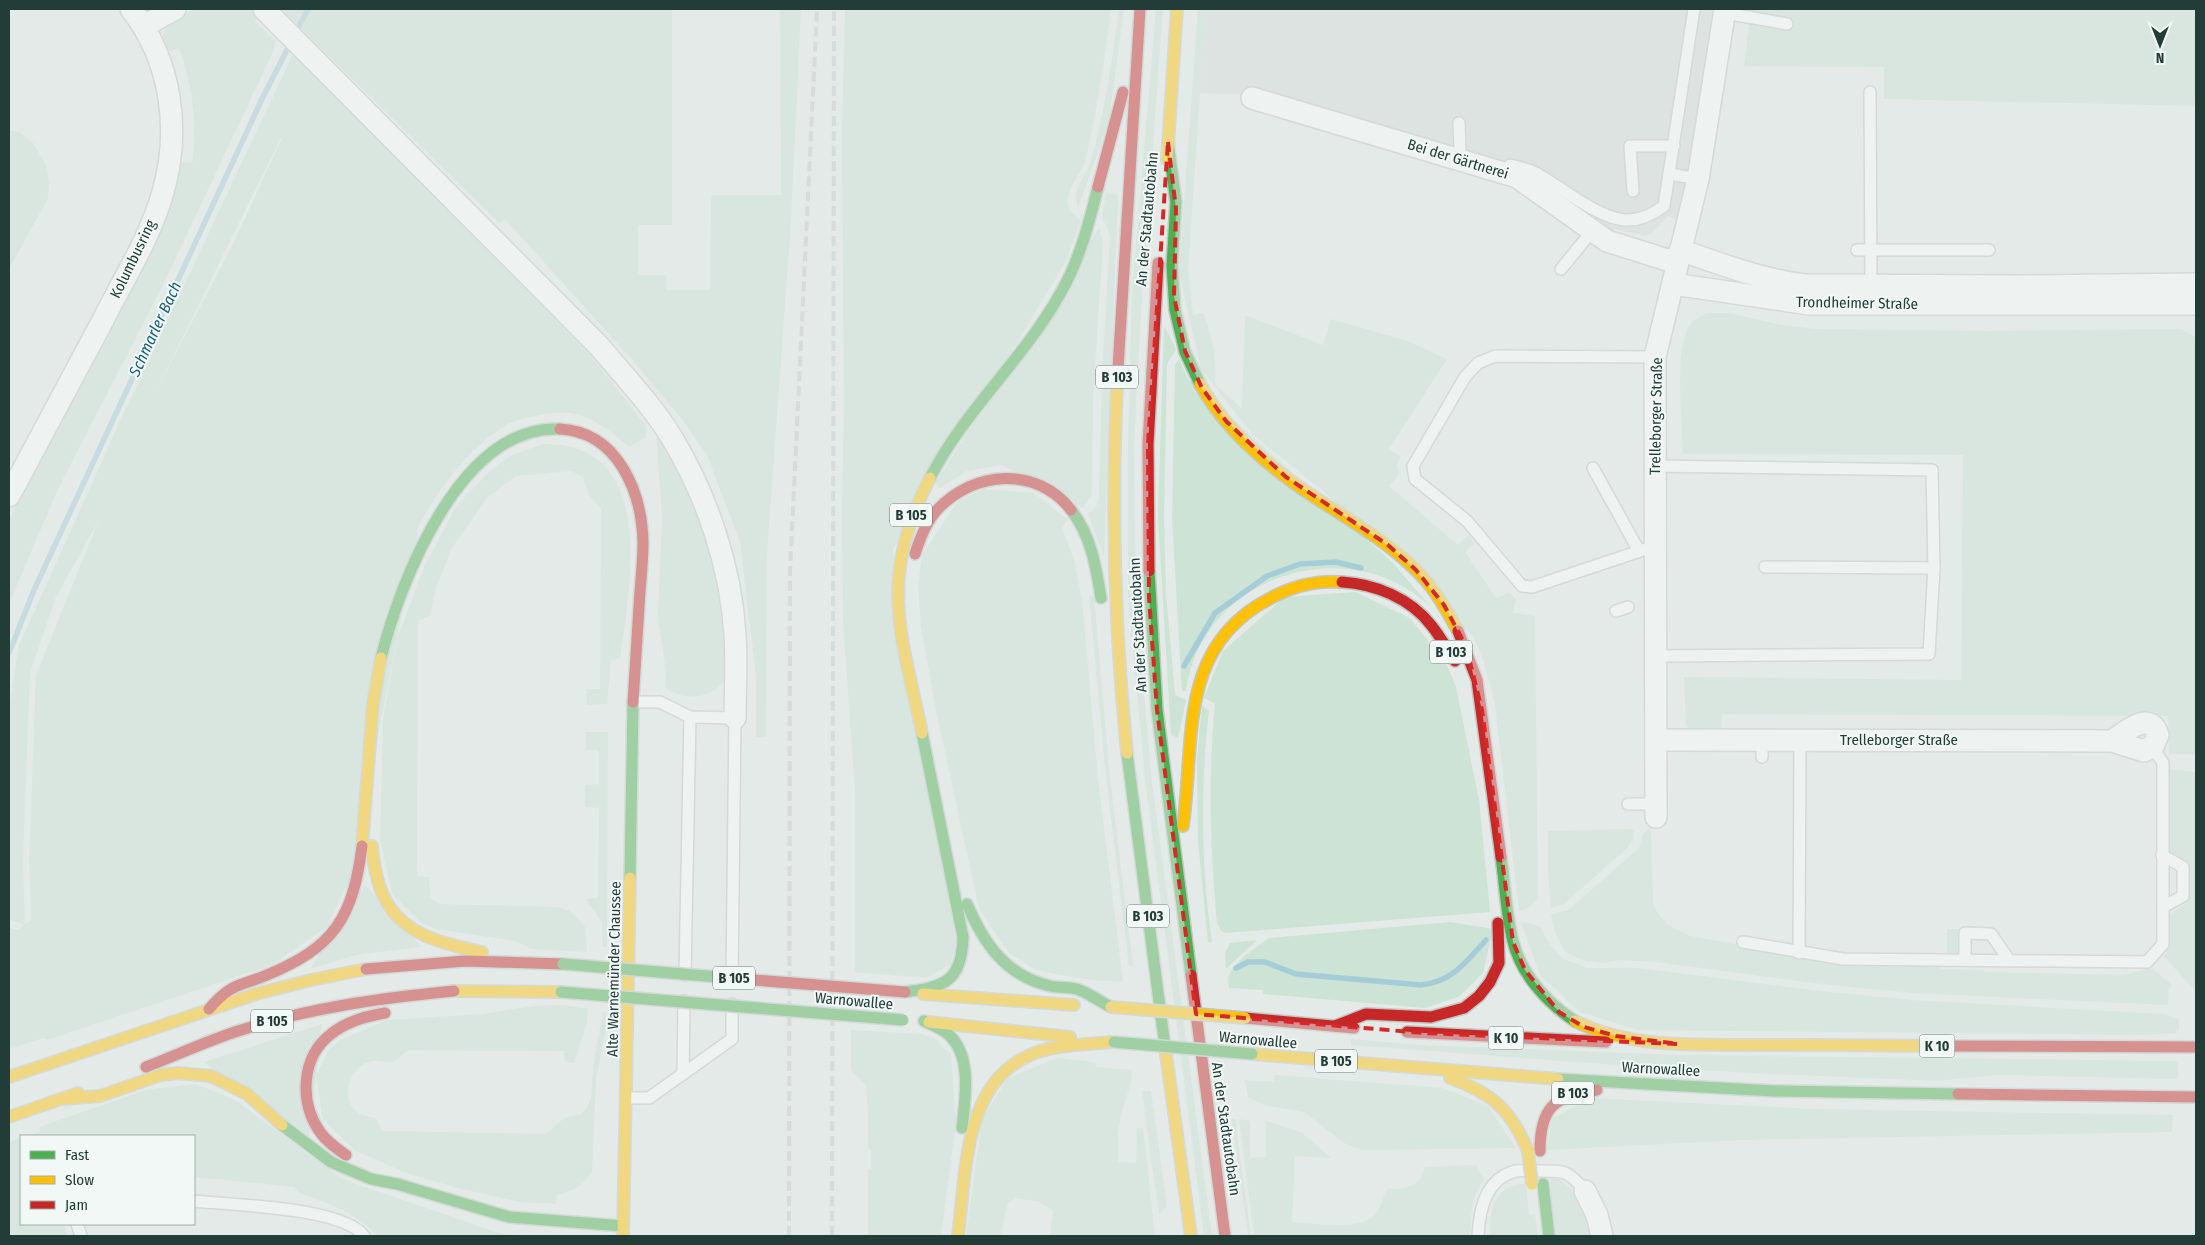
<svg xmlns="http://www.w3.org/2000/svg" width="2205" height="1245" viewBox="0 0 2205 1245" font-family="'Fira Sans Condensed',sans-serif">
  <rect width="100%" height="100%" fill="#e4eae7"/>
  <!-- built -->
  <path fill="#d2dbd7" d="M1206,9H1725L1688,225L1668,216L1653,232L1645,236L1615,229L1607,241L1517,177L1237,94L1200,93Z"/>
  <!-- green -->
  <g fill="#cde3d5" fill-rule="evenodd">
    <path d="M194,9H251L260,16L255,22L275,41L274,50L163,285L58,489L9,604V520L158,239L173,198L181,162L192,163C197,122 193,87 179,48L169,51L163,38L165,26Z"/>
    <path d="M281,9H672V225H638V275H666L667,290H710L711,195H781L780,9H801L791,221L767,554L766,737H756V676L740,542L707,455L681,418L635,363L505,219L499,223Z"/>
    <path d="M845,9H1111C1105,59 1097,108 1086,158C1083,173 1069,183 1068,200C1067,210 1074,215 1081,221L1065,263L893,549L956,941L951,964L926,978L855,972V791L843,622L842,512L844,407L842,133Z"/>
    <path d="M1119,9H1124L1109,121L1078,208C1070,191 1087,176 1091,161C1105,111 1112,60 1119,9Z"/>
    <path d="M1156,9H1163L1142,294L1134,443L1136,596L1151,774L1212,1236H1204L1145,778L1128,596V443L1132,293Z"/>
    <path d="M1198,9H1206L1188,270L1193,315L1203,313C1213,340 1217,355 1215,384L1242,409L1245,315L1323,345L1331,319L1408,341L1447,359L1389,449L1400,456L1397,465L1399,474L1389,486L1458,545L1468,535L1475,543L1465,552L1496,598L1509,593L1516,599L1513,613L1535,616L1538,897C1534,905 1528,909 1519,911L1495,704L1484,662L1473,636L1323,491L1253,435L1201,369L1179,272Z"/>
    <path d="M1751,9H2196V97L2194,106L1884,99V67L1744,66Z"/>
    <path d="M293,54L371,128L444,207L592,357L646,426V437L629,447C615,435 602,424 585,417C570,411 554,412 539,415C525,418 509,421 497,431C464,455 438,490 419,525L350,879L327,927L272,965L47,1040L44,1038L9,1049V928L19,930L24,925L9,919L10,702L19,645L122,417ZM282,138L233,244L155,393L281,138ZM98,522L36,675L29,860L31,921L25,924L23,862L30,673L56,597Z"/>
    <path d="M9,130L19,132L33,143L46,165L49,183L48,198L9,269Z"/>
    <path d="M1106,192L1118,195L1104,557L1088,514L1097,505L1099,497L1102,375L1110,237L1107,226L1102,219Z"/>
    <path d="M1099,228L1103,242L1093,398L1092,488L1091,496L1083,508L1001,465L967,471L940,488L935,483Z"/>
    <path d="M1707,313H1728L1782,325L1817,329L1985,331L2181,329L2196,337V754H2169L2168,716L1722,714L1721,733L1692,732L1686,725L1684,677L1961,680L1963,455L1683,454C1682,422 1675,358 1687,330C1690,321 1699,317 1707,313Z"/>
    <path d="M1164,326L1176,349L1167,364L1164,518L1166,594L1175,695L1186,700L1178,738L1171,735L1158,517Z"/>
    <path d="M1179,359L1188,379L1392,562L1430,606C1347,529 1201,576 1186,691H1182L1172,519L1175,365Z"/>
    <path d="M656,430C666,446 679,462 686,480C712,543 725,609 728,677C712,699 688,702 665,688L666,672L658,618L662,517Z"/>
    <path d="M543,444C658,442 630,585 620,659L611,660L607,704L587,705L586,689H600L601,508L589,495L583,477L571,471L516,476L487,498L452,548L436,588L430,615L418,621L417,876L429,877L430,897L439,904L558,907L570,911L585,927L587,952L532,949L515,941L436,929L421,923L392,894L380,839L383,720L397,639L424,567L456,506L491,470L510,456Z"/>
    <path d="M984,489L1034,493L1068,520L1062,528L1074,559L1082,599L1098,779L1123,982L1090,980L1035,970L1008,952L979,909L935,706L921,627L918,586L922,555L958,501Z"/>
    <path d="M1355,592L1410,618L1447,665L1456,687L1479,800L1490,912L1226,933L1221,931L1217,923C1210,846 1208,780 1215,703L1204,698L1223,651L1285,597Z"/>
    <path d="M1089,596H1094L1110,778L1133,966H1129L1106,777Z"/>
    <path d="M1202,705L1209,711C1200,787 1201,866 1212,942H1208L1198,841L1197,759Z"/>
    <path d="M586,732H608L607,947H603L602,922L586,899L598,898L599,808L585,807V785L599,784V750H586Z"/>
    <path d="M2168,769L2196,772V991L2164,957L2166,954L2168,915L2187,903V870L2167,858Z"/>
    <path d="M1649,828L1651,831L1653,902L1657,912L1668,925L1690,936L1800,956L1940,965L1941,969L1982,970L1986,972L2124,975L2149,968L2153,969L2172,985L2169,988L2168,1005L1912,993L1821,984L1655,962L1620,960L1603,963L1585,961L1566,952L1562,947L1556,935L1551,915L1568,910L1622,863L1639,848L1642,836Z"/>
    <path d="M1634,829L1633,840L1627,848L1564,904L1551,908L1548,873V831Z"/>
    <path d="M365,885L421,947L356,955L310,969Z"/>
    <path d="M1450,922L1493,929L1483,973L1460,996L1425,1008L1263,994V990L1229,988L1228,978L1232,969L1243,957L1269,938Z"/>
    <path d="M1526,922L1540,927L1551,946L1564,959L1588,968H1639L1820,991L1912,1000L2163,1014L2179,1019V1030L2175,1033L2147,1035L1638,1030L1580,1012L1540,975L1521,923Z"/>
    <rect x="1947" y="929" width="17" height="25"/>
    <path d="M1257,940L1226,969L1225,953L1230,943Z"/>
    <path d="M561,1005L588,1008L587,1023L574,1063L565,1062L564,1051L409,1050C404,1053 398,1060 393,1062C387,1063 379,1060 373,1061C353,1064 341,1090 352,1107C358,1115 367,1117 376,1118L382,1131L546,1134L564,1118L581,1114L587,1108L591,1098L594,1060L603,1012H606V1029L596,1080L592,1172C583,1186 574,1191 557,1195L556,1204L520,1202L461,1189L409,1174L356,1151L323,1120L316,1076L329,1049L340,1040L387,1020L482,1014L535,1006Z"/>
    <path d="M322,1024L309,1139L204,1062Z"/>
    <path d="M851,1030L921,1034L934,1038L951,1054L956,1123L941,1236H868V1169H871V1149H868V1107L866,1085L851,1070Z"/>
    <path d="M1351,1039L1420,1045L1682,1055L2178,1061V1079L1996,1075L1937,1081L1770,1074L1641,1067L1351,1045Z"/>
    <path d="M1057,1058L1095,1062L1096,1067L1132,1070C1132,1090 1121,1107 1119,1127C1117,1138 1118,1150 1118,1162L1136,1163L1137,1127L1143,1129L1155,1236H1050L1053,1211L1040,1202L1016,1198L1007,1204L1001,1236H966L982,1119L1008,1078Z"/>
    <path d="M1275,1075L1443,1088L1488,1106L1516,1148L1362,1150L1344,1143L1304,1112L1264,1105L1248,1097L1245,1080L1274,1082Z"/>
    <path d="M196,1084L235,1100L342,1179L499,1233L527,1236H377C354,1211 330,1204 299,1193L294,1187L194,1177V1136H26L40,1131L39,1127L146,1090Z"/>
    <path d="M1142,1091H1151L1167,1207L1159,1215Z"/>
    <path d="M1590,1098L1814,1109L2173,1115L2172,1132L1743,1140L1547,1150L1552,1119Z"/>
    <path d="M1232,1119H1235L1251,1236H1248Z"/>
    <path d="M1239,1119L1250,1121V1158L1266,1157V1121L1301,1132L1331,1158L1295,1156L1292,1222C1314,1223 1359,1231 1375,1215C1382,1207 1382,1196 1388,1188C1407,1190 1420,1187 1425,1167L1476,1165L1484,1180C1470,1198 1472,1214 1470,1235L1254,1236Z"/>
    <path d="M21,1138V1224H64L67,1236H9V1142Z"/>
    <path d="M1555,1177C1576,1187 1586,1215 1590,1236H1549L1551,1178Z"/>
    <path d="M1519,1184H1526L1529,1215L1535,1214L1538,1236H1490C1490,1212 1491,1191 1519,1184Z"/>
  </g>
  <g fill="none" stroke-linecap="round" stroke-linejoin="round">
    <!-- stream -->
    <g stroke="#a5cdd8" stroke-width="5.5">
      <path d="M295,34L308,9"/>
      <path d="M9,653L34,590L262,99L291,42"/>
      <path d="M1184,666L1215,613L1267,576L1300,564L1336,562L1361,568"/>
      <path d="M1236,968L1248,962H1265L1296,974L1421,985C1453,981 1465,963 1486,940"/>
    </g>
    <!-- lane casing -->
    <g stroke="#c1c7c5" stroke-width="14">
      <g id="lane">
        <path d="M1725,13L1787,24"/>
        <path d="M1870,92L1871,286"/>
        <path d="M1459,123L1460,151"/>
        <path d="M1510,165C1518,167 1528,169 1536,173C1561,187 1596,217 1624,220C1639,221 1652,215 1664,206L1694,9"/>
        <path d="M1670,174L1698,179"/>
        <path d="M1633,191L1630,146H1674"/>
        <path d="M1857,250H1989"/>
        <path d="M1561,269L1593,230"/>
        <path d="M1654,466L1932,470L1934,568"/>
        <path d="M1593,468L1639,551"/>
        <path d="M1655,546L1532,587L1522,586L1467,521L1415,479L1413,466L1465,377L1478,363L1495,356L1655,357"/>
        <path d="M1616,611L1628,607"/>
        <path d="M1655,656L1929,654L1934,568L1765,567"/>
        <path d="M633,702H660L690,717L735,718L732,978"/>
        <path d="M1762,740V757"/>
        <path d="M1628,804H1656"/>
        <path d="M2162,855L2183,867V896L2163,907"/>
        <path d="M1743,942L1843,959L2147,962L2163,944V763L2155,751L2149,750"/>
        <path d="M1799,953L1800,740"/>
        <path d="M1965,960V933L1991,934L2009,960"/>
        <path d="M685,975L690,717"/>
        <path d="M683,1074L684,1001"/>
        <path d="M627,1098H649L732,1039V1004"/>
        <path d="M194,1201C231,1205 342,1207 364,1236"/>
        <path d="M77,1224L81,1236"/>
        <path d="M1478,1236C1479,1212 1485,1181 1512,1172C1520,1169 1531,1171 1539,1171C1565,1171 1568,1170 1585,1191"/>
      </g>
    </g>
    <!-- street casing -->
    <g stroke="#c1c7c5" stroke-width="24">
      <g id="street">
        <path d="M264,9L599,346C624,376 652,405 672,438C707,496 731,567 735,635C737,663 735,691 735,718"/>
        <path d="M144,26L175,9"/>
        <path d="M1252,98L1517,177L1607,241L1677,263"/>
        <path d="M1680,250C1721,264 1762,280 1805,285L2022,286L2196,284"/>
        <path d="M1673,284L1809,304H2196"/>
        <path d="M9,496C40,438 71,380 102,322C123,280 150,238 163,192C181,129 171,60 131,9"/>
        <path d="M1656,740L2112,741L2144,751L2153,746L2158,735C2150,709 2125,732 2112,741"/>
        <path d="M1656,817L1655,357L1698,179L1725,9"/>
        <path d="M1585,1191L1597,1215L1602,1236"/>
      </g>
    </g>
    <!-- fast casing -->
    <g stroke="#c0c7c5" stroke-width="14">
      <g id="fast">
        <path d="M1168,142L1176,202L1172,266L1175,310L1185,352L1200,384"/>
        <path d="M930,478C964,411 1023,360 1060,294C1079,262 1089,223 1098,187"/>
        <path d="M1071,510C1091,535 1096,567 1101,598"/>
        <path d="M1149,571L1157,710L1191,975"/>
        <path d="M381,658C400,581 461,424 560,429"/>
        <path d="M1127,753L1165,1047"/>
        <path d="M1501,857C1505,884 1506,914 1513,941C1521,974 1547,1003 1575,1021"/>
        <path d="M630,878L633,702"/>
        <path d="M967,904C984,944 1006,976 1050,986C1059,988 1069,987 1077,989C1089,993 1100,1002 1111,1007"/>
        <path d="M905,992C945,987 962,981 963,937L922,733"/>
        <path d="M924,1021C932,1025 941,1028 948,1034C973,1056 965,1099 962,1128"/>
        <path d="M1558,1079L1774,1091L1958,1094"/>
        <path d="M282,1125L331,1162L371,1179L397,1184L509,1217L623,1226"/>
        <path d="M1543,1184L1549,1236"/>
      </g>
    </g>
    <!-- slow casing -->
    <g stroke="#c0c7c5" stroke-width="14">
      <g id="slow">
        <path d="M1167,160L1177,9"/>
        <path d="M1118,368C1111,496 1114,626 1127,753"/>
        <path d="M1200,384C1227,433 1272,470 1319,500C1351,521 1386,541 1415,569C1433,586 1446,609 1458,631"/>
        <path d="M922,733C912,682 894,627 899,575C902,540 914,509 930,478"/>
        <path d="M1183,826C1195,741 1177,647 1269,599C1292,586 1316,580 1342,582"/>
        <path d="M362,846L373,704L381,658"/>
        <path d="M372,846C378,922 413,938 482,952"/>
        <path d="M454,991L561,992"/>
        <path d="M923,994L1074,1005"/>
        <path d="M1575,1021C1632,1050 1704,1044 1767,1045C1824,1045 1881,1045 1939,1046"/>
        <path d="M929,1022L1070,1037"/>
        <path d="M1165,1047L1191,1236"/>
        <path d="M1252,1054L1558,1079"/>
        <path d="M9,1077L256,994L311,980L366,969"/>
        <path d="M1450,1078C1492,1093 1511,1110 1528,1151"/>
        <path d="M62,1099L100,1096L161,1075L178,1073L211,1076L247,1094L282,1125"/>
        <path d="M9,1117L78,1093"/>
        <path d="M623,1236L630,878"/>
        <path d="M958,1236C966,1175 963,1085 1028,1056C1053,1044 1084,1045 1111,1042"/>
      </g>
    </g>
    <!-- jam casing -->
    <g stroke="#c0c7c5" stroke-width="14">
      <g id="jam">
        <path d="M1098,187L1123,92"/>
        <path d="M1118,368L1140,9"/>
        <path d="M560,429C618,432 642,492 643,543C643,564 640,586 639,607C637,639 635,670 633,702"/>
        <path d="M915,554C920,538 926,522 937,510C974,470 1037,466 1071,510"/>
        <path d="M1149,571L1148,444L1158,263"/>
        <path d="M1342,582C1375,584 1410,598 1431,625C1440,636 1447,649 1455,661"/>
        <path d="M1458,631L1477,680L1501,857"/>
        <path d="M366,969L465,961L563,964"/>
        <path d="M1191,975L1225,1236"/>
        <path d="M209,1009C231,983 238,987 267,975C335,947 353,917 362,846"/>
        <path d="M1245,1018L1354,1028"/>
        <path d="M1335,1026L1366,1014L1431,1017L1464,1008L1479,996L1490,982L1499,963L1498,923"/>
        <path d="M1407,1032L1606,1042"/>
        <path d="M1939,1046L2196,1047"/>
        <path d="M146,1067C177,1055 207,1041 238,1031C308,1008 381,998 454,991"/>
        <path d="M1958,1094L2196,1097"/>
        <path d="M1540,1151C1540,1106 1555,1096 1597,1090"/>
        <path d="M346,1155C336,1148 327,1142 320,1132C299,1102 301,1057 331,1034C347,1021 366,1016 385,1013"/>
      </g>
    </g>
    <!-- lane -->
    <use href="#lane" stroke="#fbfcfb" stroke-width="11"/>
    <!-- street -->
    <use href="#street" stroke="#fbfcfb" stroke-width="21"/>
    <!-- fast -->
    <use href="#fast" stroke="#4caf50" stroke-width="11"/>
    <!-- slow -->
    <use href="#slow" stroke="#ffc107" stroke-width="11"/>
    <!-- jam -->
    <use href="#jam" stroke="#c62828" stroke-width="11"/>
    <!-- rail -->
    <g stroke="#c7cbca" stroke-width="4" stroke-dasharray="10 5" stroke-linecap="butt">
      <path d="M789,1236L790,572L817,9"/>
      <path d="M832,1236L834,9"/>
    </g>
    <!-- fast-bridge casing -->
    <g stroke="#bdc6c3" stroke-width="14" stroke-linecap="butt">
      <g id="fast-bridge">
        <path d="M563,964L754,980"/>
        <path d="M561,992L903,1020"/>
        <path d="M1114,1042L1252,1054"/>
      </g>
    </g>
    <!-- slow-bridge casing -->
    <g stroke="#bdc6c3" stroke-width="14" stroke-linecap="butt">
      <g id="slow-bridge">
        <path d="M1111,1007L1245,1018"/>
        <path d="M1528,1151L1532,1184"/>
      </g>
    </g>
    <!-- jam-bridge casing -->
    <g stroke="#bdc6c3" stroke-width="14" stroke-linecap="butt">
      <path id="jam-bridge" d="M754,980L905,992"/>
    </g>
    <!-- fast-bridge -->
    <use href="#fast-bridge" stroke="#4caf50" stroke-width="11"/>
    <!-- slow-bridge -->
    <use href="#slow-bridge" stroke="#ffc107" stroke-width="11"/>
    <!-- jam-bridge -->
    <use href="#jam-bridge" stroke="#c62828" stroke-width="11"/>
  </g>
  <!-- marked area -->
  <path d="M0 0H2205V1245H0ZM1168,142L1176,209L1174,296L1185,351L1202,388L1226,421L1286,477L1388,545L1416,570L1444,605L1466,646L1482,710L1513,942L1525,970L1559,1012L1584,1027L1616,1036L1678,1044L1424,1033L1196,1014L1157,710L1149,597L1148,444Z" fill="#e4eae7" fill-opacity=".55" fill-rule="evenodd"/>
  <path fill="none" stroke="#d62828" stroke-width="4" stroke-dasharray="10 6" stroke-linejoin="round" d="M1168,142L1176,209L1174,296L1185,351L1202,388L1226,421L1286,477L1388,545L1416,570L1444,605L1466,646L1482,710L1513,942L1525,970L1559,1012L1584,1027L1616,1036L1678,1044L1424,1033L1196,1014L1157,710L1149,597L1148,444Z"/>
  <g text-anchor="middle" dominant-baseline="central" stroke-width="4" stroke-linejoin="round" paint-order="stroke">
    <!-- shield labels -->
    <g fill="#f2f8f6" stroke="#607571" stroke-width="1">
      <rect x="1096" y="365.5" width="42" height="23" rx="4"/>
      <rect x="890" y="503.5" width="42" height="23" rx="4"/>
      <rect x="1430" y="640.5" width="42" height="23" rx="4"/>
      <rect x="1127" y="904.5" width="42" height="23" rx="4"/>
      <rect x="713" y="966.5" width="42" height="23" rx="4"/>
      <rect x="251" y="1009.5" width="42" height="23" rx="4"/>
      <rect x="1488.5" y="1026.5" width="35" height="23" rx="4"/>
      <rect x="1919.5" y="1034.5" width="35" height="23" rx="4"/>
      <rect x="1315" y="1049.5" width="42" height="23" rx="4"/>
      <rect x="1552" y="1081.5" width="42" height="23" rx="4"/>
    </g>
    <g font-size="14" font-weight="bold" fill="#223d38">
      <text x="1117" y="377">B 103</text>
      <text x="911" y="515">B 105</text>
      <text x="1451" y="652">B 103</text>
      <text x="1148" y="916">B 103</text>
      <text x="734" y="978">B 105</text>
      <text x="272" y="1021">B 105</text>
      <text x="1506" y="1038">K 10</text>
      <text x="1937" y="1046">K 10</text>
      <text x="1336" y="1061">B 105</text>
      <text x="1573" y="1093">B 103</text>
    </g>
    <!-- street labels -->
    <g font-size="15" fill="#223d38" stroke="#f2f8f6">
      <text transform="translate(1458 159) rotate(17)">Bei der Gärtnerei</text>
      <text transform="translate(1147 219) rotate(-85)">An der Stadtautobahn</text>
      <text transform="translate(133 259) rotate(-64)">Kolumbusring</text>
      <text transform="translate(1857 303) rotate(1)">Trondheimer Straße</text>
      <text transform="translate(1656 416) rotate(-89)">Trelleborger Straße</text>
      <text transform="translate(1138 625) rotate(-93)">An der Stadtautobahn</text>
      <text x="1899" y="740">Trelleborger Straße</text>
      <text transform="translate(614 969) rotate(-89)">Alte Warnemünder Chaussee</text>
      <text transform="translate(854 1001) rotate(5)">Warnowallee</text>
      <text transform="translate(1258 1040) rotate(5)">Warnowallee</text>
      <text transform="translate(1661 1069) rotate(3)">Warnowallee</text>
      <text transform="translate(1226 1129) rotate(82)">An der Stadtautobahn</text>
    </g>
    <!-- water labels -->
    <g font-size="16" font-style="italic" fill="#1c6178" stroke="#f2f8f6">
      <text transform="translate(155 329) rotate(-65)">Schmarler Bach</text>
    </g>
  </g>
  <!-- border -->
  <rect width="2205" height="1245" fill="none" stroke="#223d38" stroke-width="20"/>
  <!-- legend -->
  <rect x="20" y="1135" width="175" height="90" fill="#f2f8f6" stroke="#9fadaa"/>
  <rect x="30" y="1151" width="25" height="8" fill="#4caf50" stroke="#9fadaa"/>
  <text x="65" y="1160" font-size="15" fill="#223d38">Fast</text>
  <rect x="30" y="1176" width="25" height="8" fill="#ffc107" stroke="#9fadaa"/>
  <text x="65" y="1185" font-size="15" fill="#223d38">Slow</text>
  <rect x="30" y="1201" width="25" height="8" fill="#c62828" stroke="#9fadaa"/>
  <text x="65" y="1210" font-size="15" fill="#223d38">Jam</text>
  <!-- north arrow -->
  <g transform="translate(2160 45) rotate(180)" stroke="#f2f8f6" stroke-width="4" paint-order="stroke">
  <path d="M0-4L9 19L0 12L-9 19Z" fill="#223d38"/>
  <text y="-8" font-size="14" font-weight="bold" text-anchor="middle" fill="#223d38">N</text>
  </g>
</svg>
